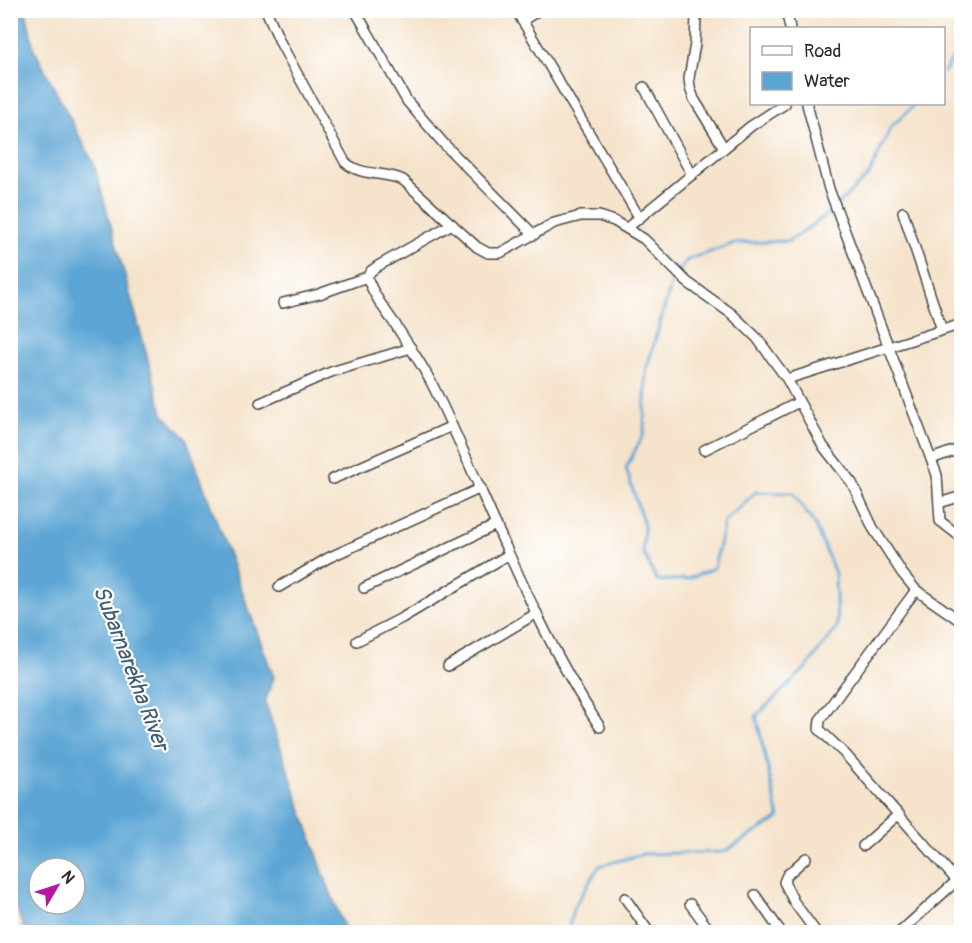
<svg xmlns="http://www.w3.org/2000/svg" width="972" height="943" viewBox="0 0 972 943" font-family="Pangolin,sans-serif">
  <rect width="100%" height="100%" fill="#fff"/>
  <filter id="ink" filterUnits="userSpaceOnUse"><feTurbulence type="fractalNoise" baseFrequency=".0167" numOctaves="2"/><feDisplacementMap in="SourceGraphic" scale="12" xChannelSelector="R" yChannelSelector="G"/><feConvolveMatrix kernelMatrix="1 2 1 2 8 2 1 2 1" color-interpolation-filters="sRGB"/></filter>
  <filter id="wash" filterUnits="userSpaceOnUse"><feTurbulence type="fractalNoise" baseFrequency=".008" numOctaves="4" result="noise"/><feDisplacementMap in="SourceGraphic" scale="24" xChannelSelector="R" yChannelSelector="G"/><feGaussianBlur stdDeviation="1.35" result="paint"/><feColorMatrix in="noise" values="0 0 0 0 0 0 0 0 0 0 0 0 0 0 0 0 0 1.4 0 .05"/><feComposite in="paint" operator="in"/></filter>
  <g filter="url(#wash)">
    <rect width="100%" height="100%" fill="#f5e3cb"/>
    <!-- water -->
    <path fill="#5ca5d4" stroke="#446880" stroke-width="1.5" fill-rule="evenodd" d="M10,11H26L34,49L94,164L163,414L186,438L274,678L265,702L325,878L346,932H25L10,890ZM39,868H75V904H39Z"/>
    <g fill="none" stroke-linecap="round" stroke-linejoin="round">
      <!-- stream -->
      <g stroke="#5ca5d4" stroke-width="3">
        <path d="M944,72L962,44"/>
        <path d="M568,932L573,909L599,866L643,854L724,852L779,818L756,716L806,668L837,627L835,573L815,525L793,493L756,492L724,522L714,568L688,579L657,581L643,552L644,525L626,468L644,433L646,371L672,281L687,260L735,243L789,241L824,217L869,175L891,127L915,104"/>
      </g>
    </g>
  </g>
  <g filter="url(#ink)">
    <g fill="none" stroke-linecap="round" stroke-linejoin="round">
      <!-- street casing -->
      <g stroke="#494743" stroke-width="12">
        <g id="street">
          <path d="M266,10L281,44L345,162C361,177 384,171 403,180L477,247L488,253H500L554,223L581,216H599L614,221L644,239L687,282L732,314L757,338L787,379L823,446L852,483L873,528L902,573L916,590L962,622"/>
          <path d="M355,10L407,101L444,144L534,235"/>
          <path d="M516,10L639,217"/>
          <path d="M786,10L790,28"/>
          <path d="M696,15L695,44L689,78L690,88L694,99L724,148"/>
          <path d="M522,21L539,10"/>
          <path d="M644,87L692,175"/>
          <path d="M807,104L829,189L937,475L940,521L962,538"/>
          <path d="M903,212L942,330"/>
          <path d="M452,224L378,266L371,271L367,277C373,294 384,309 395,324C409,346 424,367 435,390C490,503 531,622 600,727"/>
          <path d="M627,228L751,126L785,104"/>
          <path d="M283,303L319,294L367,277"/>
          <path d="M787,379L962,324"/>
          <path d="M260,403L331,372L411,348"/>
          <path d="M704,450L799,402"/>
          <path d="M931,459L962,448"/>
          <path d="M333,479L452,426"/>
          <path d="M939,503L962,496"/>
          <path d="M279,587L328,558L481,488"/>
          <path d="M364,588L496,525"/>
          <path d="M916,590L820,720L819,729L845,754L957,881"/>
          <path d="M357,641L402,618L508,555"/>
          <path d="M448,666L537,613"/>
          <path d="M863,846L899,814"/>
          <path d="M806,858L787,875L784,882L794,902L816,932"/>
          <path d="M755,895L781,932"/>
          <path d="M625,898L649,932"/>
          <path d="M690,904L711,932"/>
          <path d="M900,932L962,876"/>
        </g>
      </g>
      <!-- street -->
      <use href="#street" stroke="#fff" stroke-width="9"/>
    </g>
  </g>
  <g text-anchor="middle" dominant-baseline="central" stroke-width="4.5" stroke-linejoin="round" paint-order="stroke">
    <!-- water labels -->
    <g font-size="22" font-style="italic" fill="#3f5c6f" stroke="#fff">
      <text transform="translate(131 668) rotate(69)">Subarnarekha River</text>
    </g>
  </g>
  <!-- margin -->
  <rect width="972" height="943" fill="none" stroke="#fff" stroke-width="36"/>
  <!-- legend -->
  <rect x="750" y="27" width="195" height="78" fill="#ffffff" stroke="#aaaaaa" stroke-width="1.5"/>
  <rect x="762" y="46" width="30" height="9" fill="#ffffff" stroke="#aaaaaa" stroke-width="1.5"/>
  <text x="804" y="57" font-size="18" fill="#2b2b2b">Road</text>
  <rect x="762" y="72" width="30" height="18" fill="#5ca5d4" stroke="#aaaaaa" stroke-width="1.5"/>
  <text x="804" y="87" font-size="18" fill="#2b2b2b">Water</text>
  <!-- north arrow -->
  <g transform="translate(57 886) rotate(51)"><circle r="28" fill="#ffffff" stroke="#aaaaaa" stroke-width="1.5"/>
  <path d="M0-4.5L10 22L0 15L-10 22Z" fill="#b5179e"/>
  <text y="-9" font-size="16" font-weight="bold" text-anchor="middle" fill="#2b2b2b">N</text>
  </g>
</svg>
